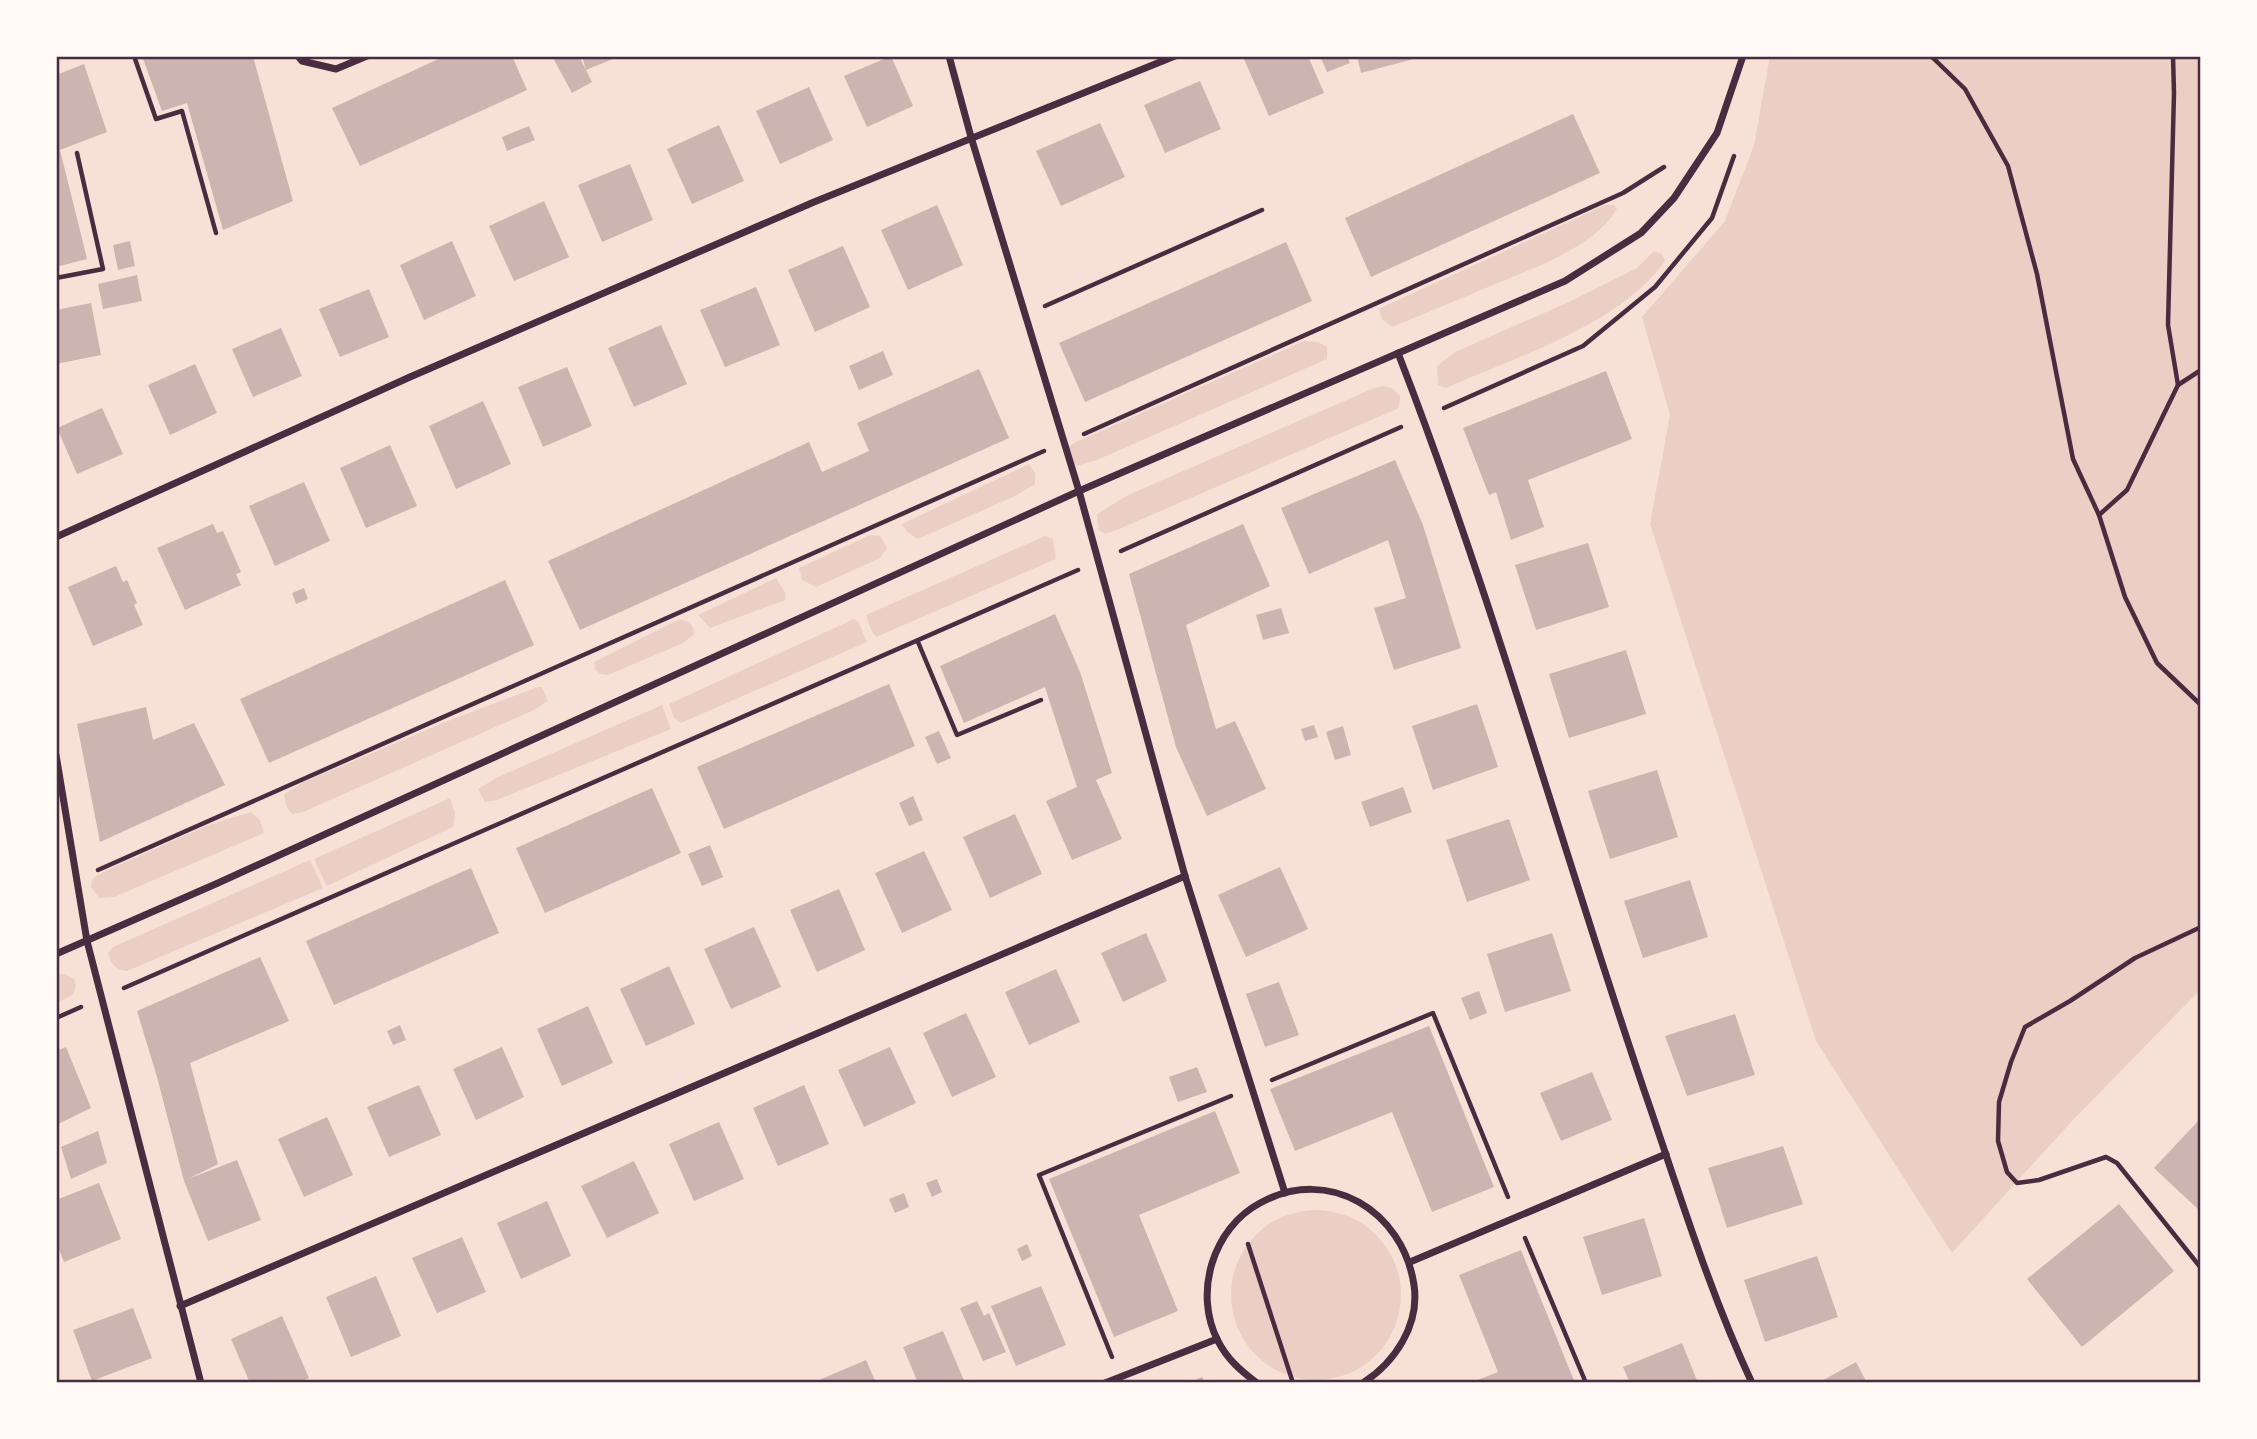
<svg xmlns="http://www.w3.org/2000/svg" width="2257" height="1439" viewBox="0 0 2257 1439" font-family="Roboto,sans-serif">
  <rect width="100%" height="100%" fill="#f7e1d7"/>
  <!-- green -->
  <g fill="#ebcfc5">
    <path d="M1770,56H2201V989L2072,1121L1952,1253L1816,1041L1650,524L1670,415L1642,317L1725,221L1754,145Z"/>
    <path d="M1605,205H1614L1617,209C1594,248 1533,268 1493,285C1460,299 1426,313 1392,327L1382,319L1379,309L1387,305Z"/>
    <path d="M1654,251L1662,254L1665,261C1620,325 1516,357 1446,388L1438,385L1437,366L1455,352L1569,302L1637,268Z"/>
    <path d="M1304,341L1318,342L1327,347V359L1097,460L1077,466L1066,459L1068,447L1076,442Z"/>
    <path d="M1382,386L1392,388L1400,396L1399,408L1119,529L1105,534L1099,530L1097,514L1128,495L1372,389Z"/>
    <path d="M1029,464L1035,473V484L1015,496L918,539L907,532L902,524Z"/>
    <path d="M870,535L880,536L887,548L880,558L816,587L802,580L799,568Z"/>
    <path d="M1045,536L1053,539L1056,559L876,637L871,630L866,615Z"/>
    <path d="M776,578L786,594L785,600L710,628L698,615Z"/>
    <path d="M680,619C689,622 694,625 694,634L683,643L608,675L600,674L595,669L594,662Z"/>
    <path d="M854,619L858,621L867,642L681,723L674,718L669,704Z"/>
    <path d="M538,687H542L548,701L534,710L303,812L292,814L286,806L284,794L304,782L445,722Z"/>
    <path d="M662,705L671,729L497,800L485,802L478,789L496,778Z"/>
    <path d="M450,798L455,813L453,827L327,886L314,859Z"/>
    <path d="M251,812L260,820L264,833L114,897L99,898L91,887L92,879L103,872L208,825Z"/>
    <path d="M310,860L323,888L127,971C115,970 112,965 108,953L113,947Z"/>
    <path d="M56,974H65L74,979L76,986L73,995L56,1003Z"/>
    <circle cx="1316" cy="1295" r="85"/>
  </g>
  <!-- building -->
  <g fill="#ccb4b1">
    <path d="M142,56H253L293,201L223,230L187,103L162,111Z"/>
    <path d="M445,56H512L527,90L360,166L332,108Z"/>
    <path d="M552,56H579L592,82L572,93Z"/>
    <path d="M582,56H620L586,70Z"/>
    <path d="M891,56L913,106L867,127L844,76Z"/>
    <path d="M1252,56H1308L1324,93L1269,116L1244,59Z"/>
    <path d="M1320,56H1347L1350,63L1327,72Z"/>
    <path d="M1357,56H1421V57L1361,73Z"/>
    <path d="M84,64L107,132L60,150L87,259L56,267V75Z"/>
    <path d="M1200,81L1221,129L1165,153L1144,105Z"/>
    <path d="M809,87L833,140L780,164L756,111Z"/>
    <path d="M1573,114L1600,173L1371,277L1345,218Z"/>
    <path d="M1100,123L1125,177L1061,206L1036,151Z"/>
    <path d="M719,125L744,181L692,204L667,149Z"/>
    <path d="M529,126L535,140L507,151L502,137Z"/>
    <path d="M630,164L653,220L602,242L578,185Z"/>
    <path d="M544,201L569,257L514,281L489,226Z"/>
    <path d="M937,205L963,265L908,290L881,230Z"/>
    <path d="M130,241L135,266L118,270L113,245Z"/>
    <path d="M452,241L476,296L424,320L400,265Z"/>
    <path d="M1286,242L1312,301L1085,402L1059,343Z"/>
    <path d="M843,246L870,307L815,332L788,270Z"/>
    <path d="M137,275L142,301L103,309L98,284Z"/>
    <path d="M756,287L780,345L725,367L700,310Z"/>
    <path d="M369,289L389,337L340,357L319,309Z"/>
    <path d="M91,303L101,355L56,364V310Z"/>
    <path d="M661,325L687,384L634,407L608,348Z"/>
    <path d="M281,328L302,376L253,397L232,349Z"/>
    <path d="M883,351L893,375L859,390L849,366Z"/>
    <path d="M195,364L217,413L170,435L148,385Z"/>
    <path d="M567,367L592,426L543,447L518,387Z"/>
    <path d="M979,369L1009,438L580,630L548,561L809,442L822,472L869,451L857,423Z"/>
    <path d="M1606,371L1632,439L1528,480L1544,527L1511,540L1496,492L1489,495L1463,428Z"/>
    <path d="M483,401L511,464L456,489L429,426Z"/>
    <path d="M102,408L123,454L77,474L57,428Z"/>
    <path d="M390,445L417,506L366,528L340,468Z"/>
    <path d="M1395,460L1423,525L1461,648L1394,670L1374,608L1406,598L1388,540L1309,574L1281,508Z"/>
    <path d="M304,482L330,541L275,566L249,506Z"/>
    <path d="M213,524L217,533L223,531L241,572L236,574L241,585L185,610L157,548Z"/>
    <path d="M1243,524L1270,586L1186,625L1216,729L1235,721L1266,789L1207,816L1176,747L1129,574Z"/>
    <path d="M1588,543L1609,607L1536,630L1515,565Z"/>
    <path d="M116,566L123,582L127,580L137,603L134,605L143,625L93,646L68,587Z"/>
    <path d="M505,580L534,645L269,763L240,699Z"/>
    <path d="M304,588L308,599L296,604L292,593Z"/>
    <path d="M1281,608L1289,633L1263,640L1256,615Z"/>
    <path d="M1055,614L1080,672L1112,773L1096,780L1122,839L1072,860L1046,801L1077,787L1045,687L964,723L940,666Z"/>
    <path d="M1626,650L1646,714L1569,738L1549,674Z"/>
    <path d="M889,684L915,746L724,829L697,767Z"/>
    <path d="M1477,704L1498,767L1433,790L1412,726Z"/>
    <path d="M146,707L153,740L194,723L225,785L100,842L77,724Z"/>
    <path d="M1314,725L1318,737L1305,741L1301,729Z"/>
    <path d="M1343,726L1351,755L1335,760L1326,732Z"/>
    <path d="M939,731L951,758L937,764L925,737Z"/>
    <path d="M1657,770L1678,837L1610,859L1588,791Z"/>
    <path d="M1403,787L1412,812L1370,827L1361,802Z"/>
    <path d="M652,788L681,853L545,913L516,848Z"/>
    <path d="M913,796L923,820L909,826L899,803Z"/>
    <path d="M1015,814L1042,874L990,898L963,837Z"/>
    <path d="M1509,819L1530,880L1467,902L1446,840Z"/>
    <path d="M710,845L723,877L702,886L688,854Z"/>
    <path d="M924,851L952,910L902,933L875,873Z"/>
    <path d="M1280,867L1308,929L1246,957L1218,895Z"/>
    <path d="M471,868L499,933L334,1005L306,941Z"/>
    <path d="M1690,880L1708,937L1643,958L1624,901Z"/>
    <path d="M839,889L865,950L817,972L790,910Z"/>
    <path d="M754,927L781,987L731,1009L704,949Z"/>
    <path d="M1146,933L1167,981L1123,1002L1101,953Z"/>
    <path d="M1552,933L1571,991L1505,1012L1487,954Z"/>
    <path d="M260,957L289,1021L190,1063L218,1164L188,1179L237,1160L261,1220L208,1241L184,1181L157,1077L137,1011Z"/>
    <path d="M669,966L695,1024L646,1046L620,989Z"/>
    <path d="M1056,969L1080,1022L1029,1045L1005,992Z"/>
    <path d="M1279,982L1299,1035L1265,1047L1246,994Z"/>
    <path d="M1479,991L1487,1013L1470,1020L1461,998Z"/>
    <path d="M588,1006L613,1063L562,1086L537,1029Z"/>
    <path d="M966,1013L996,1077L952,1097L923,1033Z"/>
    <path d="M1735,1014L1755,1075L1687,1096L1665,1036Z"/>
    <path d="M400,1025L406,1040L393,1045L387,1031Z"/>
    <path d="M1429,1026L1494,1187L1432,1212L1392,1112L1295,1151L1270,1089Z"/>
    <path d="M66,1047L91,1108L56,1125V1051Z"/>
    <path d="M502,1047L524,1097L476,1120L453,1069Z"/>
    <path d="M890,1047L916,1103L864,1127L838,1070Z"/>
    <path d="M1197,1067L1207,1092L1178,1102L1169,1077Z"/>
    <path d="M1592,1072L1612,1120L1561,1141L1540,1093Z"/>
    <path d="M419,1085L441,1135L389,1157L367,1107Z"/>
    <path d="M804,1085L829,1144L778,1166L753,1108Z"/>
    <path d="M1215,1111L1240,1173L1139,1215L1178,1311L1114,1337L1049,1179Z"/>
    <path d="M327,1117L353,1175L304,1197L278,1139Z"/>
    <path d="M2201,1118V1212L2154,1168Z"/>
    <path d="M719,1122L744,1179L694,1201L669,1144Z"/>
    <path d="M98,1131L107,1163L71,1179L61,1147Z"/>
    <path d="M1783,1146L1803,1204L1727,1228L1708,1168Z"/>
    <path d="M634,1161L659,1213L607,1238L581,1186Z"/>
    <path d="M937,1179L942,1192L932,1197L926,1183Z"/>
    <path d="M99,1183L121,1239L64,1262L56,1242V1200Z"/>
    <path d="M904,1193L909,1207L895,1213L889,1199Z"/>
    <path d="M547,1201L571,1256L521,1279L497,1223Z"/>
    <path d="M2119,1204L2174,1271L2082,1347L2027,1279Z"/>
    <path d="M1644,1218L1662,1276L1602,1295L1583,1237Z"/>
    <path d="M462,1237L486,1292L437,1313L412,1258Z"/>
    <path d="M1027,1244L1032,1256L1022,1261L1017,1249Z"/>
    <path d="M1521,1250L1575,1383H1470L1498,1372L1459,1275Z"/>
    <path d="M1817,1256L1838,1317L1765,1342L1744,1280Z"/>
    <path d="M376,1276L401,1336L351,1357L326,1297Z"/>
    <path d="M1041,1286L1066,1345L1016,1366L991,1306Z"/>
    <path d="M977,1301L984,1316L989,1313L1006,1352L983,1361L960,1308Z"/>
    <path d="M133,1308L152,1358L92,1381L73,1330Z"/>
    <path d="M282,1316L309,1378L297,1383H250L231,1339Z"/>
    <path d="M943,1331L965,1383H918L903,1347Z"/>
    <path d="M1682,1343L1698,1383H1630L1623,1367Z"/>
    <path d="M866,1360L876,1383H812Z"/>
    <path d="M1856,1362L1867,1383H1818Z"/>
    <path d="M1202,1377L1205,1383H1188Z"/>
  </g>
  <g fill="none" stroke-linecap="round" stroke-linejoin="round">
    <!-- path -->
    <g stroke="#4a2c40" stroke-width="4.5">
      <path d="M134,56L156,119L182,111L216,233"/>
      <path d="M1931,56L1965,89L2008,166L2037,274L2073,459L2099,515L2125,597L2157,663L2201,705"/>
      <path d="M56,278L103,269L77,153"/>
      <path d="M1045,306L1262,210"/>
      <path d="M2178,385L2201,370"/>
      <path d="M1444,408L1583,346L1655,287L1712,218L1734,156"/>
      <path d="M1084,434L1623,193L1664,167"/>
      <path d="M2099,515L2127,490L2178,385L2168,325L2174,93L2173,56"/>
      <path d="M1121,551L1401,427"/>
      <path d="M918,642L957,735L1041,700"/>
      <path d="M98,870L1044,451"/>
      <path d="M2201,927L2135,958L2070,1001L2025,1027L2011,1062L1999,1102L1998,1141L2007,1172L2017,1183L2039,1180L2106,1157L2117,1163L2201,1268"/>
      <path d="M124,988L1078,570"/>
      <path d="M56,1018L81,1007"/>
      <path d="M1272,1080L1433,1013L1508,1197"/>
      <path d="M1525,1238L1586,1383"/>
      <path d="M1248,1244L1293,1383"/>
      <path d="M1112,1357L1039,1175L1231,1096"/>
    </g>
    <!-- minor -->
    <g stroke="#4a2c40" stroke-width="7">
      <path d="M298,56L302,61L336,69L367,56"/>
      <path d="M949,56L971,137L1079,491L1185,876L1285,1193"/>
      <path d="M1398,353C1492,595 1561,845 1644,1090C1678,1188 1708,1289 1752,1383"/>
      <path d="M56,537L410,377L814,202L1175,56"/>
      <path d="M56,755L87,941L201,1383"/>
      <path d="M56,954L218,883L1079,491L1565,281L1641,233L1674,198L1717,133L1743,56"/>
      <path d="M1410,1262L1666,1154"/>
      <path d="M180,1306L1185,876"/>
      <path d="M1105,1383L1217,1339"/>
      <path d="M1257,1383C1241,1371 1227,1359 1218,1341C1193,1293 1213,1228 1260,1203C1329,1165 1403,1211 1414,1285C1420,1325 1395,1362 1363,1383"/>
    </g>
  </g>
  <!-- border -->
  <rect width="2257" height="1439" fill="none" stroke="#fffaf5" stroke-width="116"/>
  <rect x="58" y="58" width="2141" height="1323" fill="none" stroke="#4a2c40" stroke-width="2.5"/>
</svg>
